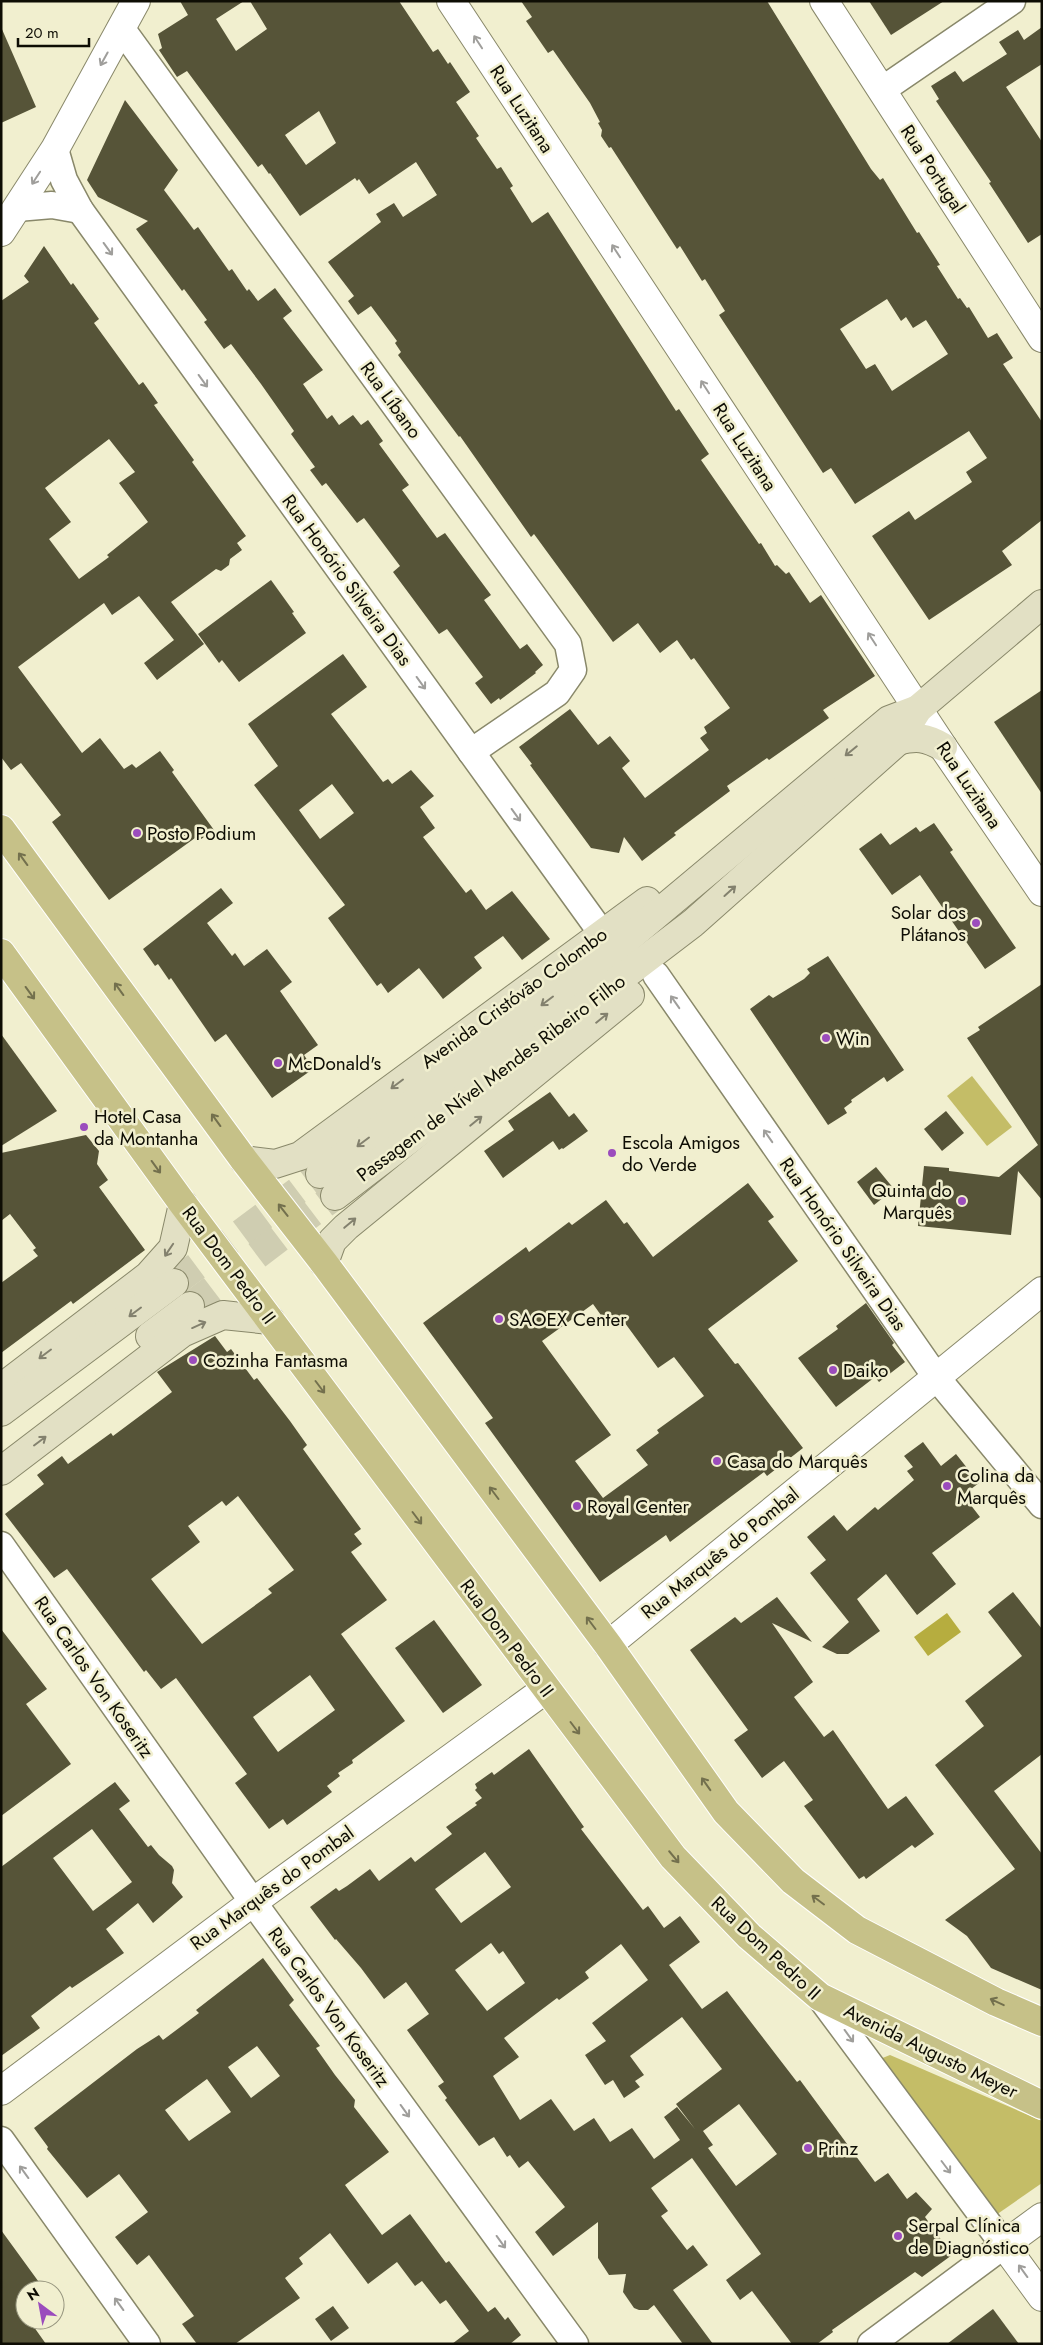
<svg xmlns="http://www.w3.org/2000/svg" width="1043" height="2345" viewBox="0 0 1043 2345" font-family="Jost,sans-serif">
  <rect width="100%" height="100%" fill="#f1efcf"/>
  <!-- green -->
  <g fill="#c4bd67">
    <path d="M972,1076L1012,1127L987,1146L947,1096Z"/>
    <path d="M890,2055L1042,2121V2183L996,2215L880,2059Z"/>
  </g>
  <!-- water -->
  <path fill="#b6ad3f" d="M947,1613L961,1632L928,1656L914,1637Z"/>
  <!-- building -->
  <g fill="#565438" fill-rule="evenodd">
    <path d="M180,1H244L216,19L236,51L267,29L250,1H399L433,52L438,49L448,64L450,62L470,92L456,102L479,136L476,138L497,169L501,167L513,186L510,188L532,223L548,212L676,411L679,409L709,454L701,460L759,544L761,543L775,566L777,565L786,574L789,572L810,603L821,595L875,676L823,710L829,718L769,760L767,758L727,786L730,791L674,833L676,835L642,861L624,837L619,853L591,848L530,765L532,764L519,747L570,709L598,745L610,736L630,761L622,768L645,798L709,750L700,738L707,733L704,727L730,708L694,658L691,660L677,640L660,653L638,623L613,642L534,534L531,537L460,436L459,437L398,355L401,352L395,343L397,341L371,306L358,315L348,301L354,296L328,262L381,222L376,214L394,203L403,217L437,195L416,162L369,194L359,179L357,181L355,178L300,216L270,173L269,174L262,164L258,167L187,71L177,77L159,50L162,48L158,34L188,15ZM319,111L336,143L306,165L285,135Z"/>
    <path d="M521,1H767L871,169L880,180L883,178L917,233L919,232L940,265L937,266L958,299L960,298L967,308L969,307L988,338L997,333L1013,358L1003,364L1042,422V520L1002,551L1012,565L929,620L872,536L909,511L915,520L972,482L966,472L987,458L969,431L855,504L831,468L823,473L719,315L725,311L705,279L702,281L680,246L677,249L611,147L609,148L601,136L602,130L598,123L600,122L590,103L553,50L548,53L526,21L532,17ZM887,299L901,321L906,317L913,328L926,320L948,354L892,391L875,364L866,369L840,329Z"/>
    <path d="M869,1H944L891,35Z"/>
    <path d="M1,27L36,107L1,123Z"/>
    <path d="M1042,27V64L1006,87L1042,142V234L1028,243L989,183L991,182L936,101L939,99L931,86L955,71L963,82L1007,54L999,42L1018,30L1024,40Z"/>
    <path d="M125,100L178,170L164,190L194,230L198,227L229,271L232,269L247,291L249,289L258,301L275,288L292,311L283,318L323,370L303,384L327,419L332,415L339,425L353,415L361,425L368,420L383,441L379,444L409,485L402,490L437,538L445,533L491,595L484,600L520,649L527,644L543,665L535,672L536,673L500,700L499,698L491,704L475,683L483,677L447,629L439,634L393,572L400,566L364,518L357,523L326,483L322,486L310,470L315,467L291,434L294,431L261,384L231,344L224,349L204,322L207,320L184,289L182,291L136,229L148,221L98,197L87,180Z"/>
    <path d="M44,246L71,285L73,283L99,319L94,323L139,385L143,382L158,403L154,405L194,460L192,462L246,536L237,543L242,550L230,559L229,565L221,571L216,569L171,602L204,644L157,680L144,663L174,640L139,596L112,615L104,603L18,667L82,753L100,738L124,769L132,764L136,768L160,751L174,770L172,772L214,830L197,842L195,838L109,900L52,822L61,815L21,763L11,770L1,757V301L29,282L24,276ZM109,439L135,472L119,483L148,522L107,555L109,557L79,579L49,539L71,522L45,488Z"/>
    <path d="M271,580L294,612L292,613L306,633L239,682L222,660L219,663L198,634Z"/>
    <path d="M343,654L367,687L331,714L383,782L388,779L392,784L411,770L434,796L420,807L435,828L423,837L466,893L471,889L486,910L512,891L550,939L522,960L503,936L474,957L482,968L443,999L419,968L388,993L381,983L377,986L328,918L345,905L254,785L278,766L248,724ZM332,784L354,813L320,839L299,810Z"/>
    <path d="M1042,690V794L994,722Z"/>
    <path d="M934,823L953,850L950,852L1016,948L985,969L920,875L892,895L859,849L881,833L890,845L916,827L920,832Z"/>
    <path d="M221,888L233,903L207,923L232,956L235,953L244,966L267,949L292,982L280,991L318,1045L304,1055L313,1069L272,1098L226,1034L215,1042L171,978L169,980L158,964L155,966L143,949Z"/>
    <path d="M828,956L904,1070L887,1082L884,1077L851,1100L852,1102L844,1108L847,1113L828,1125L750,1009L769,995L773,998L804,979L810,973L807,969Z"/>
    <path d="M1042,984V1200L1018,1171L1011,1235L918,1226L924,1166L949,1168V1171L999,1177L1038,1145L967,1038L980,1030L978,1027Z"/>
    <path d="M1,1034L57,1111L1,1146Z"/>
    <path d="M550,1092L569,1117L574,1113L588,1131L563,1149L562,1148L559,1150L553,1141L503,1178L484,1151L514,1130L508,1121Z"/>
    <path d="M946,1111L964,1133L942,1151L924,1129Z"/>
    <path d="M86,1135L99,1151L97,1164L108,1180L99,1187L145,1250L73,1304L71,1301L1,1353V1283L38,1256L33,1250L36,1248L10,1214L1,1221V1153Z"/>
    <path d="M876,1167L894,1189L874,1205L857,1182Z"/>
    <path d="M748,1183L774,1217L768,1221L798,1261L708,1329L735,1364L738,1363L803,1448L767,1476L764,1472L670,1542L666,1535L600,1582L485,1423L493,1418L423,1323L526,1247L529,1252L569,1222L572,1225L606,1200L624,1224L627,1222L653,1257ZM593,1304L603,1318L607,1315L614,1325L622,1319L658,1368L674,1357L704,1396L657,1430L659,1433L636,1450L648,1465L603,1498L575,1461L611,1435L542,1341Z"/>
    <path d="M866,1303L894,1343L892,1345L905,1362L879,1382L875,1377L836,1407L798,1358L838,1329L836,1326Z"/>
    <path d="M215,1336L227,1352L231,1349L254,1380L257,1378L290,1421L307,1445L303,1449L361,1529L354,1534L362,1544L351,1552L387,1600L341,1634L405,1721L352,1760L353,1763L338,1773L340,1776L327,1786L332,1792L287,1825L283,1819L269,1829L235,1783L247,1774L176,1678L161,1689L146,1670L144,1672L67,1569L54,1578L5,1514L44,1484L37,1475L62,1456L68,1464L111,1433L113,1436L172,1392L157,1372ZM238,1496L294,1570L268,1589L272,1593L202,1644L151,1579L200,1542L188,1526L222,1501L226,1506ZM310,1675L335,1710L278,1752L253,1717Z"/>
    <path d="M923,1442L941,1466L956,1454L979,1483L963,1495L980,1517L932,1553L956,1584L917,1615L886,1574L857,1599L880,1631L848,1654H837L822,1647L849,1622L810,1573L826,1560L807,1537L834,1515L847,1531L875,1507L878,1510L914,1480L907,1471L913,1467L904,1456Z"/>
    <path d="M1013,1592L1042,1629V1754L994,1791L1042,1854V1990L991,1968L967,1936L945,1920L1015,1869L935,1765L984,1726L965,1701L1022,1656L988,1612Z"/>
    <path d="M777,1597L812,1642L772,1623L813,1682L794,1697L824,1737L833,1730L888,1809L906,1796L934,1834L915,1848L912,1845L866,1879L864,1876L859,1879L804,1806L813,1800L784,1761L762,1778L734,1740L748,1730L690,1650L735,1617L741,1623Z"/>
    <path d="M434,1620L482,1685L443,1713L395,1648Z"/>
    <path d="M1,1629L47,1689L26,1704L71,1764L1,1816Z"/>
    <path d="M529,1749L584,1827L581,1829L643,1910L648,1906L664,1928L680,1916L700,1942L669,1965L702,2009L727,1991L797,2082L800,2080L875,2182L888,2173L907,2199L916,2192L932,2209L925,2217L952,2255L922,2277L915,2272L832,2330L833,2332L817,2344H792L752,2291L740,2300L726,2280L761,2254L692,2158L651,2188L668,2211L661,2216L687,2250L693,2245L708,2265L673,2290L713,2344H683L654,2305L648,2310H639L634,2308L623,2292L626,2274L609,2275L598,2258V2222L553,2256L535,2232L565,2207L528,2161L519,2168L510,2155L507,2157L494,2137L479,2146L445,2100L447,2098L438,2086L444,2082L407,2030L429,2014L406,1982L384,1999L361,1968L336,1939L335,1940L310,1907L336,1888L339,1891L347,1886L370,1869L379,1881L411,1857L415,1862L452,1834L446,1827L477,1805L475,1803L482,1798L475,1790L477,1788L475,1784L492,1772L494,1775ZM485,1852L511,1887L461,1923L435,1889ZM491,1943L499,1954L503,1951L525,1983L487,2011L455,1970ZM621,1944L648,1980L592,2023L606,2041L585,2055L605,2085L613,2080L624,2098L640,2087L635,2081L644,2075L630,2056L682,2017L722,2069L676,2104L695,2129L677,2107L664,2117L680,2140L654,2159L632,2128L610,2142L594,2118L574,2131L551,2099L520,2120L493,2076L519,2057L504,2038L557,1998L559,2000L589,1978L585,1972ZM739,2104L777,2154L736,2186L708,2148L713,2145L703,2131Z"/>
    <path d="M115,1782L130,1801L119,1809L148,1847L151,1845L159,1855L172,1866L174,1870L172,1883L183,1897L153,1923L138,1903L106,1929L124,1953L72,1988L70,1986L31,2016L40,2028L1,2056V1867ZM92,1829L132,1882L93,1911L53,1858Z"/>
    <path d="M263,1958L294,2000L289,2005L320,2046L316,2048L335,2075L355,2100L354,2107L389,2152L345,2185L382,2235L410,2214L446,2263L449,2261L488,2312L495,2307L505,2320L508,2317L521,2335L510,2344H452L469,2331L446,2300L440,2304L422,2281L415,2286L397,2262L368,2284L330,2233L299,2258L303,2264L285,2278L300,2298L235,2344H197L182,2324L194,2316L149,2255L137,2265L115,2237L148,2212L119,2174L87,2198L47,2149L48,2147L34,2128L137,2049L159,2035L163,2040L199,2013L196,2010ZM257,2046L280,2076L251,2098L228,2067ZM207,2079L231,2112L189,2141L165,2110Z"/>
    <path d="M1,2230L41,2285L34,2290H25V2296L17,2302L25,2314V2320H29L46,2344H1Z"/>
    <path d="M333,2306L349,2328L331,2341L315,2319Z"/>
    <path d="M993,2309L1019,2344H947Z"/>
  </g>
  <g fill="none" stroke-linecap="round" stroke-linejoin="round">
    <!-- secondary-tunnel -->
    <g stroke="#cfcdb1" stroke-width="28" stroke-dasharray="28 14" stroke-linecap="butt">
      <path d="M174,1283L320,1174"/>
      <path d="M190,1306L335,1196"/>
    </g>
    <!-- minor casing -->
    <g stroke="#89886a" stroke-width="29">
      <g id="minor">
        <path d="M121,28L568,644L573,670L557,693L471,752"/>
        <path d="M882,90L1012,1"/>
        <path d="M55,149L64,180L80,210L614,950"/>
        <path d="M17,208L52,205L80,210"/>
        <path d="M656,975L936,1377L1042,1505"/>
        <path d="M1,1545L253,1902L575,2344"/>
        <path d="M820,1997L1004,2245L871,2344"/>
        <path d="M1,2140L147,2344"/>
      </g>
    </g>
    <!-- tertiary casing -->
    <g stroke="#89886a" stroke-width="30">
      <g id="tertiary">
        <path d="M451,1L943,747L1042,892"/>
        <path d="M824,1L1042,338"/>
        <path d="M1,232L55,149L136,1"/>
        <path d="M608,1645L1042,1291"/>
        <path d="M1,2091L253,1902L546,1689"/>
        <path d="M1042,2217L1004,2245L1042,2297"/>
      </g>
    </g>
    <!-- secondary casing -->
    <g stroke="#89886a" stroke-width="30">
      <g id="secondary">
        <path d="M898,741C916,736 926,737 943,747"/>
        <path d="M244,1160L275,1164L300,1156L647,901"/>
        <path d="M320,1174L614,950L889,720L918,709"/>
        <path d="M335,1196L693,923L898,741L918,709L1042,604"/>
        <path d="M324,1263L332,1241L346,1227L630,995"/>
        <path d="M150,1336L190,1306"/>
        <path d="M1,1388L148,1276L173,1248L183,1204"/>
        <path d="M1,1412L174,1283"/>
        <path d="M1,1471L182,1333L223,1315L270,1320"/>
      </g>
    </g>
    <!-- primary casing -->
    <g stroke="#fff" stroke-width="30">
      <g id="primary">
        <path d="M1,829L244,1160L324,1263L608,1645L726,1812L793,1881L857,1930L996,2002L1042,2022"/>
        <path d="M1,953L183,1204L673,1857L749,1936L820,1997L1042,2105"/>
      </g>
    </g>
    <!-- minor -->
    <use href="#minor" stroke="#fff" stroke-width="26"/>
    <!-- tertiary -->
    <use href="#tertiary" stroke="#fff" stroke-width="28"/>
    <!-- secondary -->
    <use href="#secondary" stroke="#e2e0c4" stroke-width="28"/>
    <!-- primary -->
    <use href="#primary" stroke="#c6c188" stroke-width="28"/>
  </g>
  <!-- one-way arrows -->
  <defs><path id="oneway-shaft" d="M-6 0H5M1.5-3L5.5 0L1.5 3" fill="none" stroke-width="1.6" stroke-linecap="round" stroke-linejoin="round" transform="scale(1.25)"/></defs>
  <g stroke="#9f9e9b">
    <use href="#oneway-shaft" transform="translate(478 42) rotate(-123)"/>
    <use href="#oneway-shaft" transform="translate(104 59) rotate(119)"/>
    <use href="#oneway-shaft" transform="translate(36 178) rotate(123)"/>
    <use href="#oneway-shaft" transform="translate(108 249) rotate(54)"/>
    <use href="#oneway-shaft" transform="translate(616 251) rotate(-123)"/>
    <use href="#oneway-shaft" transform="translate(203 381) rotate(54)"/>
    <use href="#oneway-shaft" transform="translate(705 387) rotate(-123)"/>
    <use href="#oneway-shaft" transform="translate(872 639) rotate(-123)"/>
    <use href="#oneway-shaft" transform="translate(421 683) rotate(54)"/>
    <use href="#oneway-shaft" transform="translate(516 815) rotate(54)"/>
    <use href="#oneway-shaft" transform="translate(675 1002) rotate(-125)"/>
    <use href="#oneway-shaft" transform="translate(768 1136) rotate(-125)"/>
    <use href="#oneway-shaft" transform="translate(849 2036) rotate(54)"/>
    <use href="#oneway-shaft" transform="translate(405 2111) rotate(54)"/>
    <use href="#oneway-shaft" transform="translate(946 2167) rotate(53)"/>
    <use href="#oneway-shaft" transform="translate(24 2172) rotate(-126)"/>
    <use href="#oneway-shaft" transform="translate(501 2242) rotate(54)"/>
    <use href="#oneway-shaft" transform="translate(1023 2271) rotate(-126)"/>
    <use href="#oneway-shaft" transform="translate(119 2304) rotate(-126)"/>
  </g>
  <g stroke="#83816e">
    <use href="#oneway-shaft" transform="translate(851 751) rotate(141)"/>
    <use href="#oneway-shaft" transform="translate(730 891) rotate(-42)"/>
    <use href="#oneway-shaft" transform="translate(547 1001) rotate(143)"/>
    <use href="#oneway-shaft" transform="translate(602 1018) rotate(-39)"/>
    <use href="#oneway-shaft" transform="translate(397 1084) rotate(143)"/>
    <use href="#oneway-shaft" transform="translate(476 1121) rotate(-39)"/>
    <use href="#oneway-shaft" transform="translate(363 1142) rotate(143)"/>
    <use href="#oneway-shaft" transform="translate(350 1223) rotate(-40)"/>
    <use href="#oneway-shaft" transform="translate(169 1250) rotate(124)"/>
    <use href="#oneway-shaft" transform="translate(135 1312) rotate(143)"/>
    <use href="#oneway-shaft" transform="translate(199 1325) rotate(-24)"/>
    <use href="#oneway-shaft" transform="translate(45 1354) rotate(143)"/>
    <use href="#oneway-shaft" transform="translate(40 1441) rotate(-37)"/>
  </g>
  <g stroke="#73704d">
    <use href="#oneway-shaft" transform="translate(23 859) rotate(-126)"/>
    <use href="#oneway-shaft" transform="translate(119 989) rotate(-126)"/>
    <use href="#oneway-shaft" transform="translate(30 993) rotate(54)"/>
    <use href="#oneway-shaft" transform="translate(216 1120) rotate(-126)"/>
    <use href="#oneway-shaft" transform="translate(156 1167) rotate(54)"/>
    <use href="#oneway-shaft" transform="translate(283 1210) rotate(-128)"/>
    <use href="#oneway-shaft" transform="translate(320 1387) rotate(53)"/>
    <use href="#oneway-shaft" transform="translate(494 1493) rotate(-127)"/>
    <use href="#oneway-shaft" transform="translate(417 1518) rotate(53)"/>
    <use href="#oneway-shaft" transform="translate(591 1623) rotate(-127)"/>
    <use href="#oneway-shaft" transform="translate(575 1728) rotate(53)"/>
    <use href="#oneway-shaft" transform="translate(706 1784) rotate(-125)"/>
    <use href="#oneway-shaft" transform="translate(674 1857) rotate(50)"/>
    <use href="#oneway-shaft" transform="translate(818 1900) rotate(-143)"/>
    <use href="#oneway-shaft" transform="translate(997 2002) rotate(-155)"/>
  </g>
  <!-- markers -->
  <g fill="#9b4cbd" stroke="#f1efcf" stroke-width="2">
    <circle cx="137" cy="833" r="5"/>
    <circle cx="976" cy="923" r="5"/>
    <circle cx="826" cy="1038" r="5"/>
    <circle cx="278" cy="1063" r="5"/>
    <circle cx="84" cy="1127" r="5"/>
    <circle cx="612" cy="1153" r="5"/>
    <circle cx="962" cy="1201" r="5"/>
    <circle cx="499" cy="1319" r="5"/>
    <circle cx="193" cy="1360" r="5"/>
    <circle cx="833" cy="1370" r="5"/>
    <circle cx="717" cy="1461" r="5"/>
    <circle cx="947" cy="1486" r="5"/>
    <circle cx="577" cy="1506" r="5"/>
    <circle cx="808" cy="2148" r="5"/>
    <circle cx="898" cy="2236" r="5"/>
  </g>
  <g text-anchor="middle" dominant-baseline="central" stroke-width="5" stroke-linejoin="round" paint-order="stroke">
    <!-- street labels -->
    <g font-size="19" fill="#0e0d04" stroke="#f1efcf">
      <text transform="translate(522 109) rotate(57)">Rua Luzitana</text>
      <text transform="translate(933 169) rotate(57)">Rua Portugal</text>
      <text transform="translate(391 400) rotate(54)">Rua Líbano</text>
      <text transform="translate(745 447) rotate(57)">Rua Luzitana</text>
      <text transform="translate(347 580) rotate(54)">Rua Honório Silveira Dias</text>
      <text transform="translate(969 785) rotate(56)">Rua Luzitana</text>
      <text transform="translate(514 998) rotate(-36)">Avenida Cristóvão Colombo</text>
      <text transform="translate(491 1078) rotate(-37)">Passagem de Nível Mendes Ribeiro Filho</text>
      <text transform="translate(843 1244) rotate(55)">Rua Honório Silveira Dias</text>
      <text transform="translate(229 1265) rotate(53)">Rua Dom Pedro II</text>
      <text transform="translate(720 1553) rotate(-39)">Rua Marquês do Pombal</text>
      <text transform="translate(507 1638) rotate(53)">Rua Dom Pedro II</text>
      <text transform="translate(94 1677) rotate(55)">Rua Carlos Von Koseritz</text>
      <text transform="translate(272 1888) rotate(-36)">Rua Marquês do Pombal</text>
      <text transform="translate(766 1948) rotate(43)">Rua Dom Pedro II</text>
      <text transform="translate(329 2007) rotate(54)">Rua Carlos Von Koseritz</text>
      <text transform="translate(931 2051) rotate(26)">Avenida Augusto Meyer</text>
    </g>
    <!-- poi labels -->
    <g font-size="19" fill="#0e0d04" stroke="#f1efcf" text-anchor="start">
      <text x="147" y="833">Posto Podium</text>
      <text x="966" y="912" text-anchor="end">Solar dos<tspan x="966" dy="22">Plátanos</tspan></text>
      <text x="836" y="1038">Win</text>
      <text x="288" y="1063">McDonald's</text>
      <text x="94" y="1116">Hotel Casa<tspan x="94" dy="22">da Montanha</tspan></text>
      <text x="622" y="1142">Escola Amigos<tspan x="622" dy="22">do Verde</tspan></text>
      <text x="952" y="1190" text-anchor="end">Quinta do<tspan x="952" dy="22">Marquês</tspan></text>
      <text x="509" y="1319">SAOEX Center</text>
      <text x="203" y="1360">Cozinha Fantasma</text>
      <text x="843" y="1370">Daiko</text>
      <text x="727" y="1461">Casa do Marquês</text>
      <text x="957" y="1475">Colina da<tspan x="957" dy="22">Marquês</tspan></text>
      <text x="587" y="1506">Royal Center</text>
      <text x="818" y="2148">Prinz</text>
      <text x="908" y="2225">Serpal Clínica<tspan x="908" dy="22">de Diagnóstico</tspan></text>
    </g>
  </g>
  <!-- border -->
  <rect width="1043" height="2345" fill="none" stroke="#0e0d04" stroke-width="5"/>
  <!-- north arrow -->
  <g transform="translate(40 2305) rotate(328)"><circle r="24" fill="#f1efcf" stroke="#96957e"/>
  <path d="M0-4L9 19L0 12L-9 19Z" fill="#9b4cbd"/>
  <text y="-8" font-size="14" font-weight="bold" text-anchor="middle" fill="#0e0d04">N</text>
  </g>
  <!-- scale -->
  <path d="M18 38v8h71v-8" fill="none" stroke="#0e0d04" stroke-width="2.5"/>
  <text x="25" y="38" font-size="15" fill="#0e0d04" stroke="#f1efcf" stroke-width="4" paint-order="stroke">20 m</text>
</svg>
